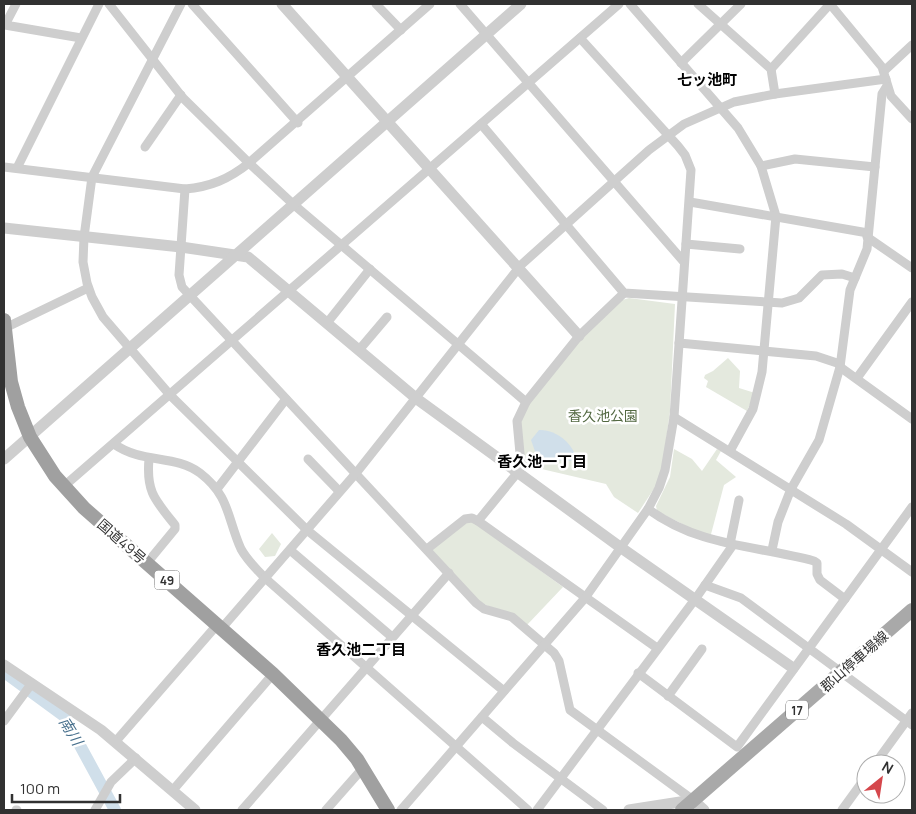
<svg xmlns="http://www.w3.org/2000/svg" width="916" height="814" viewBox="0 0 916 814" font-family="Manrope,'Noto Sans JP',sans-serif">
  <rect width="100%" height="100%" fill="#fff"/>
  <!-- green -->
  <g fill="#e4e9de">
    <path d="M629,298L675,304L670,411L663,463L657,484L638,513L614,497L606,484L533,467L523,461L519,429L522,413L576,342L619,301Z"/>
    <path d="M728,358L740,371L739,388L755,393L747,411L706,387L708,381L704,378L705,375L713,371Z"/>
    <path d="M674,449L692,459L702,471L717,449L721,451L716,460L736,477L724,485L710,538L657,511L656,506L670,477Z"/>
    <path d="M472,521L563,587L527,625L478,601L432,550L466,522Z"/>
    <path d="M272,533L281,544L275,556L265,557L259,549Z"/>
  </g>
  <!-- water -->
  <path fill="#d0dfea" d="M539,430C556,429 574,444 577,461L547,460L537,457L531,440Z"/>
  <g fill="none" stroke-linecap="round" stroke-linejoin="round">
    <!-- river -->
    <path stroke="#d0dfea" stroke-width="12" d="M4,672L64,716L115,810"/>
    <!-- minor -->
    <g stroke="#cecece" stroke-width="9">
      <path d="M16,4L5,25L81,38"/>
      <path d="M109,4L183,98L249,163L293,204L526,402"/>
      <path d="M181,4L92,177L84,237L83,262L87,283L92,297L103,317L170,395L307,530L504,691"/>
      <path d="M192,4L298,123"/>
      <path d="M376,4L401,30"/>
      <path d="M460,4L684,262"/>
      <path d="M630,4L738,128L761,166L776,216L762,372L753,409L730,451"/>
      <path d="M698,4L771,69L775,94"/>
      <path d="M830,4L882,67L891,96L912,119"/>
      <path d="M681,63L741,4"/>
      <path d="M771,69L830,4"/>
      <path d="M884,71L912,45"/>
      <path d="M481,124L624,293L782,303L799,298L822,275L842,274L855,278"/>
      <path d="M145,147L181,95"/>
      <path d="M761,166L795,159L875,167"/>
      <path d="M4,167L185,189C210,187 229,179 249,163L430,4"/>
      <path d="M17,168L99,4"/>
      <path d="M185,189L179,275L182,287L476,603L484,609L512,617L554,653L559,661L570,710L693,800"/>
      <path d="M690,202L868,233"/>
      <path d="M867,237L912,268"/>
      <path d="M686,244L740,249"/>
      <path d="M624,293L579,336L526,402L517,421L521,464L518,472L478,521L657,648"/>
      <path d="M327,323L370,269"/>
      <path d="M5,328L88,288"/>
      <path d="M679,343L816,356L840,364"/>
      <path d="M359,350L387,317"/>
      <path d="M840,367L912,419"/>
      <path d="M857,378L912,302"/>
      <path d="M674,417L846,524L912,572"/>
      <path d="M114,444C142,464 175,454 200,473C230,496 227,518 241,549C247,560 256,569 265,578L528,810"/>
      <path d="M308,459L339,491"/>
      <path d="M63,487L619,4"/>
      <path d="M217,489L286,399"/>
      <path d="M648,509C700,547 754,545 814,561L817,563V574L820,580L845,599"/>
      <path d="M730,544L739,500"/>
      <path d="M427,549L465,519L472,518L478,521"/>
      <path d="M290,550L392,637"/>
      <path d="M772,550L778,522L791,489L819,440L840,367L850,290L867,249L882,94L887,86"/>
      <path d="M147,563L175,529V525C155,500 146,492 149,459"/>
      <path d="M705,585L741,598L841,672"/>
      <path d="M221,629L357,472L521,265L649,150L684,124L734,102L775,94L886,79"/>
      <path d="M638,673L737,747L912,507"/>
      <path d="M846,676L912,725"/>
      <path d="M668,696L702,649"/>
      <path d="M482,717L513,743L603,810"/>
      <path d="M4,721L32,683"/>
      <path d="M116,741L217,625"/>
      <path d="M875,764L912,713"/>
      <path d="M173,790L273,674"/>
      <path d="M16,810H17"/>
      <path d="M95,810L111,782L136,758"/>
      <path d="M242,810L449,573"/>
      <path d="M326,810L363,768"/>
      <path d="M401,810L585,598L648,509L659,488L665,470L674,417L691,170L685,155L678,146L580,38"/>
      <path d="M537,810L696,598L733,545"/>
      <path d="M842,810L866,777"/>
    </g>
    <!-- tertiary -->
    <g stroke="#cecece" stroke-width="11">
      <path d="M282,4L579,336"/>
      <path d="M4,228L181,247L248,257L417,399L620,547L793,668"/>
      <path d="M4,459L521,4"/>
      <path d="M4,665L101,730L195,810"/>
      <path d="M629,810L693,800L704,810"/>
    </g>
    <!-- primary -->
    <path stroke="#a9a9a9" stroke-width="14" d="M682,810L912,610"/>
    <!-- trunk -->
    <path stroke="#a0a0a0" stroke-width="14" d="M4,320L11,382L18,407L30,437L55,476L84,508L273,674L341,740L357,759L388,810"/>
  </g>
  <g text-anchor="middle" dominant-baseline="central" stroke-width="5" stroke-linejoin="round" paint-order="stroke">
    <!-- shield labels -->
    <g fill="#fff" stroke="#6f6f6f" stroke-width="1">
      <rect x="154.5" y="570.5" width="25" height="19" rx="4"/>
      <rect x="786" y="700.5" width="22" height="19" rx="4"/>
    </g>
    <g font-size="12" font-weight="bold" fill="#313131">
      <text x="167" y="580">49</text>
      <text x="797" y="710">17</text>
    </g>
    <!-- park labels -->
    <g font-size="14" fill="#536942" stroke="#fff">
      <text x="603" y="415">香久池公園</text>
    </g>
    <!-- street labels -->
    <g font-size="14" fill="#313131" stroke="#fff">
      <text transform="translate(122 541) rotate(41)">国道49号</text>
      <text transform="translate(854 661) rotate(-41)">郡山停車場線</text>
    </g>
    <!-- neighbourhood labels -->
    <g font-size="15" font-weight="bold" fill="#000" stroke="#fff">
      <text x="707" y="79">七ッ池町</text>
      <text x="542" y="461">香久池一丁目</text>
      <text x="361" y="649">香久池二丁目</text>
    </g>
    <!-- water labels -->
    <g font-size="15" font-style="italic" fill="#466f8c" stroke="#fff">
      <text transform="translate(71 731) rotate(58)">南川</text>
    </g>
  </g>
  <!-- border -->
  <rect width="916" height="814" fill="none" stroke="#313131" stroke-width="10"/>
  <!-- north arrow -->
  <g transform="translate(881 779) rotate(30)"><circle r="24" fill="#ffffff" stroke="#adadad"/>
  <path d="M0-4L9 19L0 12L-9 19Z" fill="#d5474c"/>
  <text y="-8" font-size="14" font-weight="bold" text-anchor="middle" fill="#313131">N</text>
  </g>
  <!-- scale -->
  <path d="M12 794v8h108v-8" fill="none" stroke="#313131" stroke-width="2.5"/>
  <text x="20" y="794" font-size="15" fill="#313131" stroke="#ffffff" stroke-width="4" paint-order="stroke">100 m</text>
</svg>
